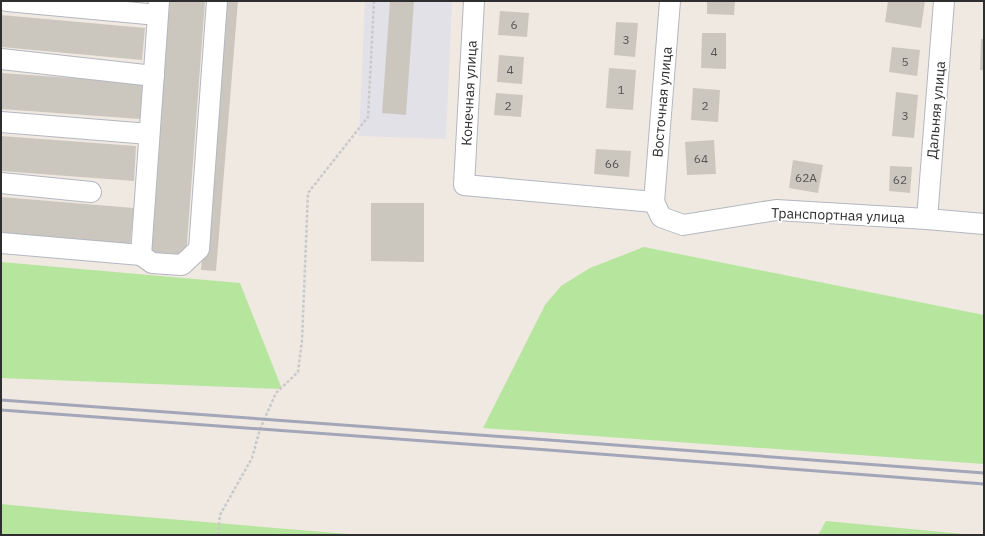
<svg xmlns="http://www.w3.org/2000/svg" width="985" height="536" viewBox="0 0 985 536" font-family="'IBM Plex Sans',sans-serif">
  <rect width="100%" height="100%" fill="#efe9e1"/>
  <!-- industrial -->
  <path fill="#e3e1e8" d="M365,1H452L446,139L359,136Z"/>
  <!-- green -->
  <g fill="#b6e59e">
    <path d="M644,247L984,315V464L483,428L545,305L561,286L590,268Z"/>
    <path d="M1,262L240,283L282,389L1,378Z"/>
    <path d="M1,504L73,511L360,535H1Z"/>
    <path d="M826,521L974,535H818Z"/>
  </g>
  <!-- building -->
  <g fill="#cbc7bf">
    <path d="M166,1H205L186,256L147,253Z"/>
    <path d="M222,1H238L216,271L201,270Z"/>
    <path d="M390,1H414L406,115L382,113Z"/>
    <path d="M707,1H735L734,15L707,14Z"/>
    <path d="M888,1H925L921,28L885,22Z"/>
    <path d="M500,11L529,13L527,37L498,35Z"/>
    <path d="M1,15L145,28L142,60L1,47Z"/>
    <path d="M616,22L638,23L635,57L614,55Z"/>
    <path d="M702,33H726V69L701,68Z"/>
    <path d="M981,39H984V70H980Z"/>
    <path d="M892,47L920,50L917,76L889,72Z"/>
    <path d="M499,55L524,57L522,84L497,82Z"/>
    <path d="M609,68L636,70L633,110L606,108Z"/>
    <path d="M1,73L143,83L140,119L1,109Z"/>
    <path d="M693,88L720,90L718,122L691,120Z"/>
    <path d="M896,92L918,95L914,138L892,136Z"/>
    <path d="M496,93L523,95L521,117L494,115Z"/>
    <path d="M1,136L136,146L134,181L1,171Z"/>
    <path d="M714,140L716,174L687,175L685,142Z"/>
    <path d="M596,149L631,151L629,177L594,174Z"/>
    <path d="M793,160L823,165L818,193L789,188Z"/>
    <path d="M890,166L912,167L910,193L889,191Z"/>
    <path d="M1,197L134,208L130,247L1,236Z"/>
    <path d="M371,203H424V262L371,261Z"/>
  </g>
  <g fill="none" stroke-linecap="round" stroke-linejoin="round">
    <!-- minor casing -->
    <g stroke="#b4b7c1" stroke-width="22">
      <g id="minor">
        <path d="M7,1L158,15"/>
        <path d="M474,1L464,185L654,202L661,217L683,225L776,210L927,219L984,224"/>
        <path d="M1,59L154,76"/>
        <path d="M1,122L149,134"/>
        <path d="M1,183L91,192"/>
        <path d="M654,202L670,1"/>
        <path d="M927,219L944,1"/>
        <path d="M1,243L141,255L159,1"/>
        <path d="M141,255L152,263L182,265L199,249L217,1"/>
      </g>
    </g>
    <!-- path -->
    <path stroke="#c9c9c9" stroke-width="2.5" stroke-dasharray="3 2" stroke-linecap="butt" d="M218,535L220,515L252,458L260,429L276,393L298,372L302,340L308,193L368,117L374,1"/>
    <!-- minor -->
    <use href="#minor" stroke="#fff" stroke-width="20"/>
    <!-- rail -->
    <g stroke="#a3a6b8" stroke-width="3">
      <path d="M1,400L549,440L984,473"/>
      <path d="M1,410L548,450L984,484"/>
    </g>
  </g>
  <g text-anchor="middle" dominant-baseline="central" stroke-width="4" stroke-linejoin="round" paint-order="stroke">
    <!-- number labels -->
    <g font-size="12" fill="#555452">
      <text x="514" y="24">6</text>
      <text x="626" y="39">3</text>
      <text x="714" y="51">4</text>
      <text x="905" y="61">5</text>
      <text x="510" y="69">4</text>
      <text x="621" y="89">1</text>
      <text x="508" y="105">2</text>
      <text x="705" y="105">2</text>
      <text x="905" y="115">3</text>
      <text x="701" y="158">64</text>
      <text x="612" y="163">66</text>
      <text x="806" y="177">62А</text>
      <text x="900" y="179">62</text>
    </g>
    <!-- street labels -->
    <g font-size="14" fill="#2e2e2e" stroke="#fff">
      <text transform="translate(469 93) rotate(-87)">Конечная улица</text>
      <text transform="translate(662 102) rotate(-85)">Восточная улица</text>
      <text transform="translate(936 110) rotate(-85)">Дальняя улица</text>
      <text transform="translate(838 215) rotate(2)">Транспортная улица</text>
    </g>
  </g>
  <!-- border -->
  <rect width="985" height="536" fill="none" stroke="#2e2e2e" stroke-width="4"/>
</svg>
